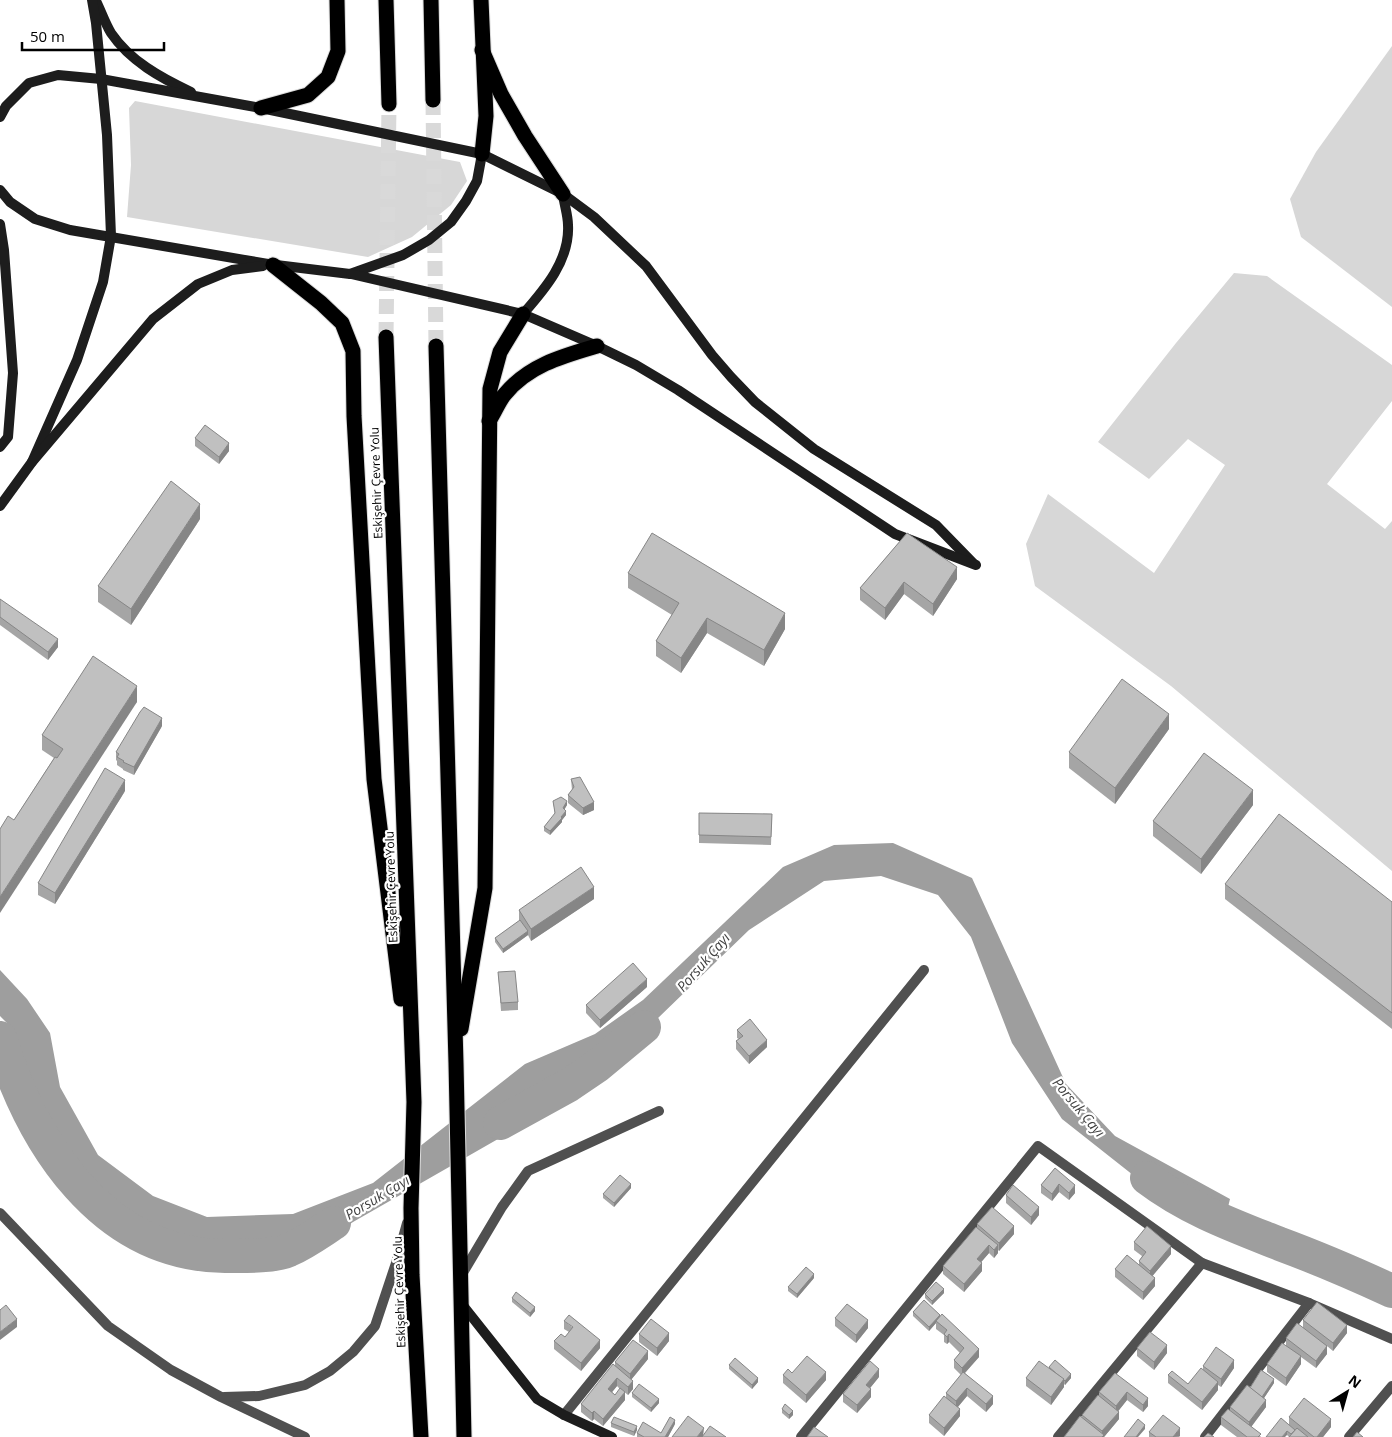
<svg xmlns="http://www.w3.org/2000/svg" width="1392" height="1437" viewBox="0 0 1392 1437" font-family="'Open Sans',sans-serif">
  <rect width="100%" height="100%" fill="#fff"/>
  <!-- green -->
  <g fill="#d7d7d7">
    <path d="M1392,46V307L1301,237L1290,199L1316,152Z"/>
    <path d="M135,101L460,162L467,181L451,205L412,237L368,257L127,217L131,165L129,108Z"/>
    <path d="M1234,273L1267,276L1392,365V401L1327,484L1385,529L1392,521V871L1171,686L1035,586L1026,544L1048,494L1154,573L1225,465L1188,439L1149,479L1098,442L1176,343Z"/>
  </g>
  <!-- water -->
  <path fill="#9e9e9e" d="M893,843L972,878L1066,1084L1115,1136L1230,1199L1225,1219L1152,1190L1062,1119L1012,1043L971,937L938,895L881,876L824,881L749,930L626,1049L569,1075L505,1135L353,1222L323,1242L256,1253L170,1240L122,1223L23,1111L7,1023L0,1016V970L27,999L50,1033L60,1087L98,1155L153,1196L207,1217L293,1214L373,1183L525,1064L595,1034L643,1000L783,867L834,845Z"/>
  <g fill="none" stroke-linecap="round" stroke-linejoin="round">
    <!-- river -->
    <g stroke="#9e9e9e" stroke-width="34">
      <path d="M0,1038C32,1143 102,1255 225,1256C242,1256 274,1257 289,1250C305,1243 320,1232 334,1223"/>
      <path d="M500,1123L569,1085L597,1066L644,1027"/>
      <path d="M1147,1178C1188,1209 1232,1225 1280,1244C1318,1258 1355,1274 1392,1291"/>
    </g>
    <!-- highway-tunnel -->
    <g stroke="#d9d9d9" stroke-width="15" stroke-dasharray="15 8" stroke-linecap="butt">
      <path d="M433,100L436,346"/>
      <path d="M386,337L389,104"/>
    </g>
    <!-- highway casing -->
    <g stroke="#dbdbdb" stroke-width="17">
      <g id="highway">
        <path d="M386,0L389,104"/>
        <path d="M431,0L433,100"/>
        <path d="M481,0L486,116L482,154"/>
        <path d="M482,50L501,94L525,136L563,194"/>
        <path d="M261,108L308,95L328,77L338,51L337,0"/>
        <path d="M273,265L321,303L342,323L353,351L354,416L374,779L401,999"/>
        <path d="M386,337L414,1102L411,1208L412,1275L421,1437"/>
        <path d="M436,346L456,1063L464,1437"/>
        <path d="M489,421C495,412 499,401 505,394C529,365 563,356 597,346"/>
        <path d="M461,1029L485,888L490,389L500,352L523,314"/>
      </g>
    </g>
    <!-- street -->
    <g stroke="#505050" stroke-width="10">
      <path d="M0,1213L108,1326L171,1370L221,1397L305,1437"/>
      <path d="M461,1276L502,1207L528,1171L659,1111"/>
      <path d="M224,1397L259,1396L305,1385L330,1371L353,1352L375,1326L396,1263L407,1223"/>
      <path d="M564,1415L924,970"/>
      <path d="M801,1437L1038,1146L1202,1263"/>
      <path d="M1058,1437L1202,1263L1309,1303L1392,1339"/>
      <path d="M1205,1437L1309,1303"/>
      <path d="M1349,1437L1392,1386"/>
    </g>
    <!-- secondary -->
    <g stroke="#1d1d1d" stroke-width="10">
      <path d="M96,1C101,11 105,23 111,33C130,61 161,78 191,92"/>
      <path d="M0,117L6,106L29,83L58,75L101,79L261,108L482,154L477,181L466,201L451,222L429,240L403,255L350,274L268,264L70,230L35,219L10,202L0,190"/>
      <path d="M482,154L563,194C564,204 568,215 568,225C570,260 545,289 523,314"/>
      <path d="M563,194L594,217L646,266L712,355L731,377L755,402L814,449L936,525L973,563"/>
      <path d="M0,224L4,250L13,373L8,437L0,447"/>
      <path d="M351,274L523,314L597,346L636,365L678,390L895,534L976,565"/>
      <path d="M32,462L77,360L103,282L111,236L107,135L96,23L92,0"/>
      <path d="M0,506L32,462L153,319L198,284L232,270L263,266"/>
      <path d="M461,1303L537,1399L564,1415L612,1437"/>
    </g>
    <!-- highway -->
    <use href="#highway" stroke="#000" stroke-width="15"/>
  </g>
  <!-- wall -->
  <g fill="#a5a5a5" fill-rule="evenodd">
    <path d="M195,438L229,451L219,464L195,446Z"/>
    <path d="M200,519L131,625L98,602V586Z"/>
    <path d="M907,533L957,579L933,616L904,594L885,620L860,600V588Z"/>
    <path d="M628,573L785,629L764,666L707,633L681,673L656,656V641L672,615L628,588Z"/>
    <path d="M0,599L58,647L48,660L0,625Z"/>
    <path d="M137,702L14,820L54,758L42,750V735Z"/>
    <path d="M162,726L134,775L123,770V769L117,765V761L116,760V752Z"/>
    <path d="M1169,729L1115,804L1069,768V752Z"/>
    <path d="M571,779L594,810L583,815L568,803V795L572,790Z"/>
    <path d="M125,791L55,904L38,895V883Z"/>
    <path d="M553,801L567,805L564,809L566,815L562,820V822L550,835L544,831V827L555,814Z"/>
    <path d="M1253,805L1201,874L1153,836V821Z"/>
    <path d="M699,813L772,814L771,845L699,843Z"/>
    <path d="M1225,884L1392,902V1029L1225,899Z"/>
    <path d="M594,899L531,941L528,935L503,953L495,942V938L519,921V910Z"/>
    <path d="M498,972L518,1002V1010L501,1011Z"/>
    <path d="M647,987L600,1028L586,1013V1005Z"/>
    <path d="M737,1030L767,1047L749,1064L736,1049V1041L739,1039L737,1038Z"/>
    <path d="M1055,1168L1075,1193L1069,1200L1059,1192L1052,1201L1041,1193V1185Z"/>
    <path d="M631,1188L614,1207L603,1198V1194Z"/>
    <path d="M1006,1195L1039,1215L1031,1225L1006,1203Z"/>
    <path d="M977,1224L1014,1234L999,1251L998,1250V1253L994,1258L989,1253L981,1262L982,1271L964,1292L943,1274V1266L977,1227Z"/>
    <path d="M1134,1242L1171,1254L1152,1276L1155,1286L1143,1300L1115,1277V1269L1139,1265V1261L1142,1256L1134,1250Z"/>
    <path d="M814,1278L797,1298L788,1291V1287Z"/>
    <path d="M944,1293L932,1305L925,1298V1294Z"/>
    <path d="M512,1298L535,1311L530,1317L512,1302Z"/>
    <path d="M924,1300L979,1357L965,1373L993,1404L986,1412L967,1396L958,1407L960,1416L944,1436L929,1423V1415L946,1398V1393L961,1375L954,1368V1360L960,1353L949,1342L947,1344L944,1342V1335L936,1329V1323L929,1331L913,1316V1312Z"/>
    <path d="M835,1318L868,1328L856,1343L835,1326Z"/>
    <path d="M1303,1320L1347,1333L1333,1351L1327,1346V1354L1316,1368L1301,1357V1364L1286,1386L1267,1372V1364L1286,1345V1338L1303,1327Z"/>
    <path d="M564,1321L600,1348L581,1371L554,1349V1341L565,1337L569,1332L564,1329Z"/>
    <path d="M639,1334L669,1341L657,1356L639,1342Z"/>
    <path d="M1137,1348L1167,1353L1154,1370L1137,1356Z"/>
    <path d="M648,1359L631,1380L633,1389L628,1395L622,1390L625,1400L603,1426L594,1419L592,1421L581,1412V1404L615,1367V1362ZM617,1386L620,1389L615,1395L612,1392Z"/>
    <path d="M729,1365L758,1382L752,1389L729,1369Z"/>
    <path d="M1203,1366L1234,1368L1221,1387L1218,1385V1390L1202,1410L1168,1383V1375L1188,1384L1203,1369Z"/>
    <path d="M1049,1367L1071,1378L1065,1385L1064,1384V1387L1051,1405L1026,1386V1378L1049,1368Z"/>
    <path d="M792,1373L826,1380L806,1403L783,1383V1375Z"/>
    <path d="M1115,1373L1148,1406L1143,1412L1127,1400L1118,1411L1119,1419L1104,1437L1082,1418V1415L1099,1396V1392Z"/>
    <path d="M879,1377L870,1388L871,1397L857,1413L843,1402V1394Z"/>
    <path d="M1274,1383L1264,1398L1266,1407L1251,1426L1261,1437H1237L1221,1425V1417L1230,1411V1407L1250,1388Z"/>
    <path d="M632,1393L659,1403L651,1412L632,1397Z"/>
    <path d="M782,1409L793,1415L789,1419L782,1413Z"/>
    <path d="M1289,1417L1331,1427L1323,1437H1289L1287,1435L1281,1418L1289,1425Z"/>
    <path d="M611,1423L637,1430L634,1436L611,1427Z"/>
    <path d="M675,1424L668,1437H637V1433H661Z"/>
    <path d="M1149,1432L1180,1436L1179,1437H1149Z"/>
  </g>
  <!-- shaded-wall -->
  <g fill="#868686">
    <path d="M229,443V451L219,464V457Z"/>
    <path d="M200,504V519L131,625V609Z"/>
    <path d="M957,567V579L933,616V604Z"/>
    <path d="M904,582V594L885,620V608Z"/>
    <path d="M785,613V629L764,666V650Z"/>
    <path d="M707,618V633L681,673V658Z"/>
    <path d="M58,639V647L48,660V652Z"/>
    <path d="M137,686V702L0,913V897Z"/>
    <path d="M1169,714V729L1115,804V788Z"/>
    <path d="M162,718V726L134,775V767Z"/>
    <path d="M125,780V791L55,904V893Z"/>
    <path d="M1253,790V805L1201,874V859Z"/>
    <path d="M567,801V805L563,812V808Z"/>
    <path d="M594,802V810L583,815V808Z"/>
    <path d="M566,811V815L562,820V822L550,835V831Z"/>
    <path d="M594,887V899L531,941V929Z"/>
    <path d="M528,931V935L503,953V949Z"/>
    <path d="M647,979V987L600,1028V1020Z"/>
    <path d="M767,1040V1047L749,1064V1056Z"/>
    <path d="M631,1184V1188L614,1207V1203Z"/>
    <path d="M1059,1184V1192L1052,1201V1194Z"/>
    <path d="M1075,1185V1193L1069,1200V1193Z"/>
    <path d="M1039,1207V1215L1031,1225V1217Z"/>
    <path d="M1014,1226V1234L999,1251V1243Z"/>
    <path d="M989,1245V1253L977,1267V1259Z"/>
    <path d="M998,1245V1253L994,1258V1250Z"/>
    <path d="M1171,1246V1254L1150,1279V1271Z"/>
    <path d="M982,1263V1271L964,1292V1284Z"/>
    <path d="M814,1274V1278L797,1298V1294Z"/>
    <path d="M1155,1278V1286L1143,1300V1292Z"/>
    <path d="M944,1289V1293L932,1305V1301Z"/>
    <path d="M535,1307V1311L530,1317V1313Z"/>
    <path d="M940,1315V1319L936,1321V1323L929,1331V1327Z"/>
    <path d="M17,1319V1327L0,1340V1332Z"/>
    <path d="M868,1320V1328L856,1343V1335Z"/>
    <path d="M1347,1325V1333L1333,1351V1343Z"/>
    <path d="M669,1333V1341L657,1356V1348Z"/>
    <path d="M949,1334V1342L947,1344V1337Z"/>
    <path d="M600,1340V1348L581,1371V1363Z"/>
    <path d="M1167,1345V1353L1154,1370V1362Z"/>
    <path d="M1327,1346V1354L1316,1368V1361Z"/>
    <path d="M979,1349V1357L962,1376V1368Z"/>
    <path d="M648,1351V1359L630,1381V1374Z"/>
    <path d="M1301,1356V1364L1286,1386V1378Z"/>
    <path d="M1234,1360V1368L1221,1387V1379Z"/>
    <path d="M879,1369V1377L866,1393V1385Z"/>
    <path d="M826,1372V1380L806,1403V1395Z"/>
    <path d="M1071,1374V1378L1065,1385V1381Z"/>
    <path d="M617,1378V1386L608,1397V1389Z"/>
    <path d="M758,1378V1382L752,1389V1385Z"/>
    <path d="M1064,1379V1387L1051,1405V1397Z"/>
    <path d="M1274,1379V1383L1262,1401V1397Z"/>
    <path d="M633,1381V1389L628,1395V1387Z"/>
    <path d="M1218,1382V1390L1202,1410V1402Z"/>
    <path d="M967,1388V1396L956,1409V1401Z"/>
    <path d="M871,1389V1397L857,1413V1405Z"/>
    <path d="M625,1392V1400L603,1426V1419Z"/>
    <path d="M1127,1392V1400L1116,1414V1406Z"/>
    <path d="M993,1396V1404L986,1412V1404Z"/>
    <path d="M1148,1398V1406L1143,1412V1405Z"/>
    <path d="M659,1399V1403L651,1412V1408Z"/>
    <path d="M1266,1400V1407L1249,1430V1422Z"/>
    <path d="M960,1409V1416L944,1436V1428Z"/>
    <path d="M594,1411V1419L592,1421V1413Z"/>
    <path d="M793,1411V1415L789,1419V1415Z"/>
    <path d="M1119,1412V1419L1104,1437H1102V1431Z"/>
    <path d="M1331,1419V1427L1323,1437H1317Z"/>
    <path d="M675,1420V1424L668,1437H665Z"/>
    <path d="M1145,1425V1429L1138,1437H1135Z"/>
    <path d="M637,1426V1430L634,1436V1432Z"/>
    <path d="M704,1428L703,1437H697Z"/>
    <path d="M1180,1428V1436L1173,1437Z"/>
    <path d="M1287,1431V1435L1285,1437H1282Z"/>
  </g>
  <!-- building -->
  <g fill="#c0c0c0" stroke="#868686">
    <path d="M205,425L229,443L219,457L195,438Z"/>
    <path d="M171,481L200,504L131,609L98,586Z"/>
    <path d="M652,533L785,613L764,650L707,618L681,658L656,641L679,603L628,573Z"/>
    <path d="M907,533L957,567L933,604L904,582L885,608L860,588Z"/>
    <path d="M0,599L58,639L48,652L0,617Z"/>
    <path d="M93,656L137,686L0,897V829L8,816L14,820L55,757L57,758L63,749L42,735Z"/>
    <path d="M1122,679L1169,714L1115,788L1069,752Z"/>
    <path d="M144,707L162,718L134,767L123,762L124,761L117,757L119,754L116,752L140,712Z"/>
    <path d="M1204,753L1253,790L1201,859L1153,821Z"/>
    <path d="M105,768L125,780L55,893L38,883Z"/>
    <path d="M580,777L594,802L583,808L568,795L574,787L571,779Z"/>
    <path d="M561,797L567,801L563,808L566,811L561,817L562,818L550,831L544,827L555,813L553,801Z"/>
    <path d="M699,813L772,814L771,837L699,835Z"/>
    <path d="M1279,814L1392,902V1013L1225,884Z"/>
    <path d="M581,867L594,887L531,929L519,910Z"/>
    <path d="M520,920L528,931L503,949L495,938Z"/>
    <path d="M633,963L647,979L600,1020L586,1005Z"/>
    <path d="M515,971L518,1002L501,1003L498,972Z"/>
    <path d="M750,1019L767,1040L749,1056L736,1041L743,1036L737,1030Z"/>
    <path d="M1055,1168L1075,1185L1069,1193L1059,1184L1052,1194L1041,1185Z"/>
    <path d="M620,1175L631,1184L614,1203L603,1194Z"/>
    <path d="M1013,1185L1039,1207L1031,1217L1006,1195Z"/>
    <path d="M992,1207L1014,1226L999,1243L977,1224Z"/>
    <path d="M1147,1226L1171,1246L1150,1271L1139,1261L1146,1252L1134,1242Z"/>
    <path d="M976,1227L998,1245L994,1250L989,1245L977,1259L982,1263L964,1284L943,1266Z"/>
    <path d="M1127,1255L1155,1278L1143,1292L1115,1269Z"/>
    <path d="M806,1267L814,1274L797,1294L788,1287Z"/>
    <path d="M936,1282L944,1289L932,1301L925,1294Z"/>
    <path d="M516,1292L535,1307L530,1313L512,1298Z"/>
    <path d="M924,1300L940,1315L929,1327L913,1312Z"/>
    <path d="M1317,1302L1347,1325L1333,1343L1303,1320Z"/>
    <path d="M847,1304L868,1320L856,1335L835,1318Z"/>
    <path d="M6,1305L17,1319L0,1332V1310Z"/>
    <path d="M942,1314L979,1349L962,1368L954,1360L964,1348L949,1334L947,1337L944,1334L947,1330L936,1321Z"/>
    <path d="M569,1315L600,1340L581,1363L554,1341L561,1334L565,1337L573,1327L564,1321Z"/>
    <path d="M651,1319L669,1333L657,1348L639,1334Z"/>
    <path d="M1297,1323L1327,1346L1316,1361L1286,1338Z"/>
    <path d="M1150,1332L1167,1345L1154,1362L1137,1348Z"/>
    <path d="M633,1340L648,1351L630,1374L615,1362Z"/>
    <path d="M1282,1343L1301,1356L1286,1378L1267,1364Z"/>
    <path d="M1216,1347L1234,1360L1221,1379L1203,1366Z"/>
    <path d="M807,1356L826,1372L806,1395L783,1375L788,1369L792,1373Z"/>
    <path d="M735,1358L758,1378L752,1385L729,1365Z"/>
    <path d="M1055,1360L1071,1374L1065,1381L1049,1367Z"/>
    <path d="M870,1361L879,1369L866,1385L871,1389L857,1405L843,1394Z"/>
    <path d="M1039,1361L1064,1379L1051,1397L1026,1378Z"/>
    <path d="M613,1364L633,1381L628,1387L617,1378L608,1389L615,1395L620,1388L625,1392L603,1419L594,1411L592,1413L581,1404Z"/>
    <path d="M1201,1368L1218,1382L1202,1402L1168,1375L1172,1371L1188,1384Z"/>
    <path d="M1261,1370L1274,1379L1262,1397L1250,1388Z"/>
    <path d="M963,1372L993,1396L986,1404L967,1388L956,1401L946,1393Z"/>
    <path d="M1115,1373L1148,1398L1143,1405L1127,1392L1116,1406L1099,1392Z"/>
    <path d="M639,1384L659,1399L651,1408L632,1393Z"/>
    <path d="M1247,1385L1266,1400L1249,1422L1230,1407Z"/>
    <path d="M1098,1395L1119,1412L1102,1431L1082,1415Z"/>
    <path d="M944,1396L960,1409L944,1428L929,1415Z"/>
    <path d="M1304,1398L1331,1419L1317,1437H1314L1289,1417Z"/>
    <path d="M785,1404L793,1411L789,1415L782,1409Z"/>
    <path d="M1228,1409L1261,1434L1258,1437H1247L1221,1417Z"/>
    <path d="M1163,1415L1180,1428L1173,1437H1156L1149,1432Z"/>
    <path d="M688,1416L704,1428L697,1437H672Z"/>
    <path d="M1080,1416L1104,1435L1102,1437H1064Z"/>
    <path d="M614,1417L637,1426L634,1432L611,1423Z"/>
    <path d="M670,1417L675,1420L665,1437H644L637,1433L643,1422L661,1433Z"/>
    <path d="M1281,1418L1295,1430L1291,1434L1287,1431L1282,1437H1266Z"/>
    <path d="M1138,1419L1145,1425L1136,1437H1124Z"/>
    <path d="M710,1426L726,1437H702Z"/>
    <path d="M814,1427L828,1437H807Z"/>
    <path d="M1297,1428L1308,1437H1289Z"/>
    <path d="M1357,1432L1363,1437H1353Z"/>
    <path d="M1208,1433L1214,1437H1204Z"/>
  </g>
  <g text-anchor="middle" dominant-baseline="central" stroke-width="4.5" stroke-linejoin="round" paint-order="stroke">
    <!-- street labels -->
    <g font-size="12" fill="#000" stroke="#fff">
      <text transform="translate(376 483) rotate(-92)">Eskişehir Çevre Yolu</text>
      <text transform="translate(391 887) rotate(-92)">Eskişehir Çevre Yolu</text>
      <text transform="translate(399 1292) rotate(-92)">Eskişehir Çevre Yolu</text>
    </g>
    <!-- water labels -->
    <g font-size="14" font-style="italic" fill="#3f3f3f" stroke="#fff">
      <text transform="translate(703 962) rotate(-49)">Porsuk Çayı</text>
      <text transform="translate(1079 1107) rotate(50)">Porsuk Çayı</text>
      <text transform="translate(377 1197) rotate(-31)">Porsuk Çayı</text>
    </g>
  </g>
  <!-- north arrow -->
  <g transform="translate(1347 1392) rotate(37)" stroke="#ffffff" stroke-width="4" paint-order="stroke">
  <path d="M0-4L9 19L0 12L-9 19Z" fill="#000000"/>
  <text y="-8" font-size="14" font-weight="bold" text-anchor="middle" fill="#000000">N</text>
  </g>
  <!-- scale -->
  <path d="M22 42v8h142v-8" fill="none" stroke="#000000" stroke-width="2.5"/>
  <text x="30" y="42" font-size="15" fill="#000000" stroke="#ffffff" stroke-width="4" paint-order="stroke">50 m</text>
</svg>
